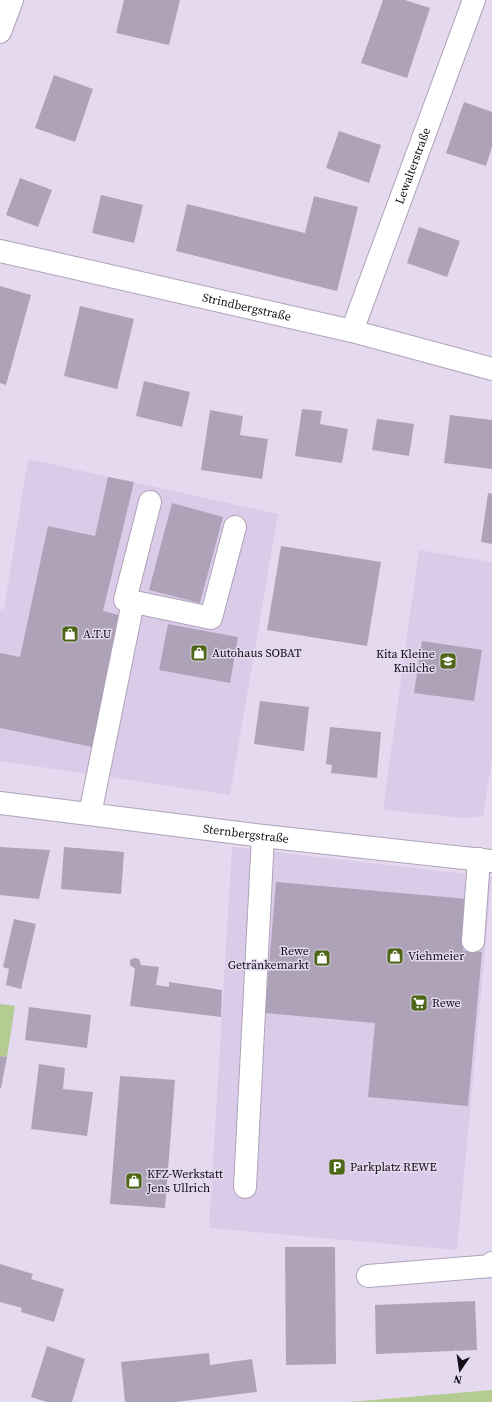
<svg xmlns="http://www.w3.org/2000/svg" width="492" height="1402" viewBox="0 0 492 1402" font-family="'Source Serif 4',serif">
  <rect width="100%" height="100%" fill="#e5d9f0"/>
  <!-- built -->
  <g fill="#dacbe8">
    <path d="M28,459L278,514L230,795L0,761V609H4Z"/>
    <path d="M419,550L492,562V760L483,816L465,818L383,810Z"/>
    <path d="M232,847L492,877L457,1250L209,1228Z"/>
  </g>
  <!-- green -->
  <g fill="#b4cb91">
    <path d="M0,1004L15,1006L7,1057L0,1056Z"/>
    <path d="M492,1390V1402H349Z"/>
  </g>
  <!-- building -->
  <g fill="#ada2b8">
    <path d="M124,0H180L169,45L116,33Z"/>
    <path d="M383,0H405L430,8L407,78L361,63Z"/>
    <path d="M54,75L93,89L75,142L35,128Z"/>
    <path d="M464,102L492,112V147L486,166L446,153Z"/>
    <path d="M339,131L381,145L369,183L326,168Z"/>
    <path d="M20,178L52,190L38,227L6,215Z"/>
    <path d="M101,195L143,205L134,243L92,233Z"/>
    <path d="M314,196L358,207L337,291L176,251L187,204L305,233Z"/>
    <path d="M419,227L460,241L447,277L407,263Z"/>
    <path d="M0,286L31,295L6,385L0,383Z"/>
    <path d="M80,306L134,319L117,389L64,376Z"/>
    <path d="M144,381L190,392L182,427L136,416Z"/>
    <path d="M302,409L322,411L320,424L348,429L342,463L295,456Z"/>
    <path d="M210,410L243,416L240,435L268,439L262,479L201,470Z"/>
    <path d="M450,415L492,420V469L444,463Z"/>
    <path d="M377,419L414,424L409,456L372,450Z"/>
    <path d="M108,477L134,482L103,611L119,615L92,747L0,728V653L20,657L48,526L95,536Z"/>
    <path d="M488,493L492,494V544L481,542Z"/>
    <path d="M172,503L223,517L200,603L149,590Z"/>
    <path d="M281,546L381,562L367,646L267,630Z"/>
    <path d="M168,624L238,637L230,683L159,670Z"/>
    <path d="M422,641L482,650L474,701L414,693Z"/>
    <path d="M260,701L309,707L304,751L254,744Z"/>
    <path d="M330,727L381,732L377,778L331,773L332,765L326,764Z"/>
    <path d="M0,847L50,850L39,899L0,895Z"/>
    <path d="M64,847L124,852L121,894L61,889Z"/>
    <path d="M276,882L468,899L463,951L482,952L468,1106L368,1097L375,1023L265,1013Z"/>
    <path d="M14,919L36,924L21,989L6,985L9,969L3,967Z"/>
    <path d="M134,958L139,959L141,965L159,967L156,985L169,987V982L222,990L221,1017L130,1006L135,969L130,965V960Z"/>
    <path d="M29,1007L91,1015L87,1048L25,1040Z"/>
    <path d="M0,1056L7,1057L1,1088H0Z"/>
    <path d="M39,1064L65,1068L63,1089L93,1092L87,1136L31,1129Z"/>
    <path d="M120,1076L175,1080L165,1208L110,1204Z"/>
    <path d="M285,1247H335L336,1364L286,1365Z"/>
    <path d="M0,1264L33,1274L31,1279L64,1289L54,1322L21,1312L22,1308L0,1302Z"/>
    <path d="M475,1301L477,1350L376,1354L375,1305Z"/>
    <path d="M47,1346L85,1359L72,1402H47L31,1397Z"/>
    <path d="M209,1353L210,1365L252,1359L257,1392L176,1402H125L121,1362Z"/>
  </g>
  <g fill="none" stroke-linecap="round" stroke-linejoin="round">
    <!-- minor casing -->
    <g stroke="#aea3b9" stroke-width="24">
      <g id="minor">
        <path d="M0,32L12,0"/>
        <path id="s1" d="M0,251L352,331L492,369"/>
        <path id="s2" d="M352,331L474,0"/>
        <path d="M150,502L125,600L211,618L235,527"/>
        <path id="s3" d="M0,803L263,836L492,861"/>
        <path d="M90,814L133,602"/>
        <path d="M473,941L479,859"/>
        <path d="M245,1187L263,836"/>
        <path d="M368,1276L492,1266V1263"/>
      </g>
    </g>
    <!-- minor -->
    <use href="#minor" stroke="#fff" stroke-width="22"/>
  </g>
  <!-- icons -->
  <defs>
    <g id="shop-square" transform="scale(0.9)"><rect x="-9" y="-9" width="18" height="18" rx="4" fill="#4e6718" stroke="#e5d9f0"/><path d="M-5-2.5h2.3a2.7 3.5 0 0 1 5.4 0H5L5.5 6h-11ZM-1.5-2.5h3a1.5 2.3 0 0 0-3 0Z" fill="#fff"/></g>
    <g id="school-square" transform="scale(0.9)"><rect x="-9" y="-9" width="18" height="18" rx="4" fill="#4e6718" stroke="#e5d9f0"/><path d="M0-5L7-2L0 1L-7-2ZM-4 1L0 2.5L4 1V4Q0 6-4 4Z" fill="#fff"/></g>
    <g id="supermarket-square" transform="scale(0.9)"><rect x="-9" y="-9" width="18" height="18" rx="4" fill="#4e6718" stroke="#e5d9f0"/><path d="M-6-5.5h2.5l.6 2H6L4.5 2H-2.5L-4.4-4H-6ZM-1.5 3.2a1.3 1.3 0 1 0 .1 0ZM3 3.2a1.3 1.3 0 1 0 .1 0Z" fill="#fff"/></g>
    <g id="parking-square" transform="scale(0.9)"><rect x="-9" y="-9" width="18" height="18" rx="4" fill="#4e6718" stroke="#e5d9f0"/><path d="M-3.5-5.5H1a3.5 3.5 0 0 1 0 7H-1V5.5H-3.5ZM-1-3.4V-.6H.8a1.4 1.4 0 0 0 0-2.8Z" fill="#fff"/></g>
  </defs>
  <g fill-rule="evenodd">
    <use href="#shop-square" x="70" y="634"/>
    <use href="#shop-square" x="199" y="653"/>
    <use href="#school-square" x="448" y="661"/>
    <use href="#shop-square" x="395" y="956"/>
    <use href="#shop-square" x="322" y="958"/>
    <use href="#supermarket-square" x="419" y="1003"/>
    <use href="#parking-square" x="337" y="1167"/>
    <use href="#shop-square" x="134" y="1181"/>
  </g>
  <g text-anchor="middle" dominant-baseline="central" stroke-width="3" stroke-linejoin="round" paint-order="stroke">
    <!-- street labels -->
    <g font-size="12" fill="#110d14" stroke="#e5d9f0">
      <text stroke="none"><textPath href="#s2" startOffset="176">Lewalterstraße</textPath></text>
      <text stroke="none"><textPath href="#s1" startOffset="253">Strindbergstraße</textPath></text>
      <text stroke="none"><textPath href="#s3" startOffset="248">Sternbergstraße</textPath></text>
    </g>
    <!-- poi labels -->
    <g font-size="12" fill="#110d14" stroke="#e5d9f0" text-anchor="start">
      <text x="83" y="634">A.T.U</text>
      <text x="212" y="653">Autohaus SOBAT</text>
      <text x="435" y="654" text-anchor="end">Kita Kleine<tspan x="435" dy="14">Knilche</tspan></text>
      <text x="309" y="951" text-anchor="end">Rewe<tspan x="309" dy="14">Getränkemarkt</tspan></text>
      <text x="408" y="956">Viehmeier</text>
      <text x="432" y="1003">Rewe</text>
      <text x="350" y="1167">Parkplatz REWE</text>
      <text x="147" y="1174">KFZ-Werkstatt<tspan x="147" dy="14">Jens Ullrich</tspan></text>
    </g>
  </g>
  <!-- north arrow -->
  <g transform="translate(460 1370) rotate(193)" stroke="#e5d9f0" stroke-width="3" paint-order="stroke">
  <path d="M0-3L7 15L0 10L-7 15Z" fill="#110d14"/>
  <text y="-6" font-size="11" font-weight="bold" text-anchor="middle" fill="#110d14">N</text>
  </g>
</svg>
